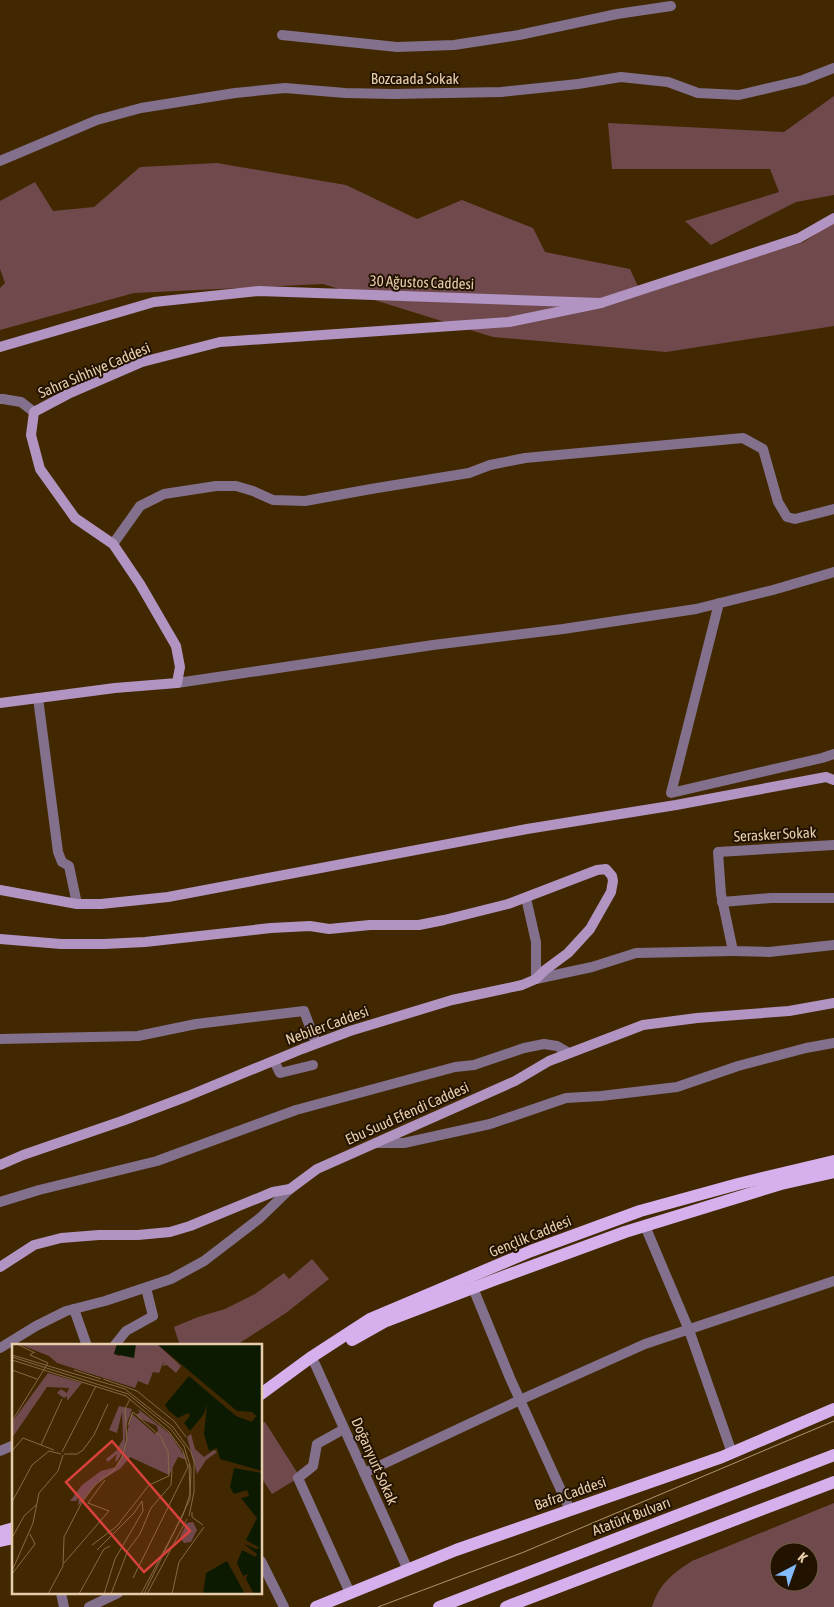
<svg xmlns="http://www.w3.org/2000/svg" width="834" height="1607" viewBox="0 0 834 1607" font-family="'Asap Condensed',sans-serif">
  <rect width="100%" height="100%" fill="#412800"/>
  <!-- green -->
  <g fill="#70494d" fill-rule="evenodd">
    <path d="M834,96V195L796,202L711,245L685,221L779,192L770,169H612L608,123L784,132Z"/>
    <path d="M217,163L346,185L417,219L462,200L533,228L545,252L630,269L641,293L804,242L834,222V326L666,352L493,337L323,284L134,293L0,330V288L5,283L0,269V201L35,182L53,211L94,207L140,167Z"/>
    <path d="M312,1259L329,1279L286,1313L235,1346H176L179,1343L174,1327L198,1317L225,1309L255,1294L284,1273L289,1279Z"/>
    <path d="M265,1422L300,1477L272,1494L261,1477V1424Z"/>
    <path d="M834,1503V1607H652C659,1584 672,1574 692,1561ZM779,1552H809V1582H779Z"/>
  </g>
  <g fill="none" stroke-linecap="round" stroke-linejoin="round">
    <!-- street -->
    <g stroke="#82708c" stroke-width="10">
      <path d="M282,35L397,47L454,45L519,35L617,14L671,6"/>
      <path d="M0,161L97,120L141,108L235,93L285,88L345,93L394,94L501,92L578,84L621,77L668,82L698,93L739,95L803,80L834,68"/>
      <path d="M0,399H3L21,402L34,412"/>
      <path d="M113,544L140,506L164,494L216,486H236L253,491L273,500L305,501L371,489L469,473L490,465L525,458L743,438L763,449L778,502L787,517L795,519L834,509"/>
      <path d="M719,603L671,793L822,758L834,754"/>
      <path d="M177,683L433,645L563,629L696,609L773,590L834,572"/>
      <path d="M38,698L58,852L62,862L69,866L77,904"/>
      <path d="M834,845L718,852L721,894L733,951L769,952L834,945"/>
      <path d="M526,898L536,942V979L592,967L636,953L733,951"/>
      <path d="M722,902L771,898H834"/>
      <path d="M0,1039L138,1036L196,1024L304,1011L316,1043"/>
      <path d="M274,1061L280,1073L313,1065"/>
      <path d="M376,1143H404L490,1124L566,1098L601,1096L677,1087L738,1066L806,1048L834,1043"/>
      <path d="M0,1202L39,1190L157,1161L296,1110L455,1067L474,1065L524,1048L544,1044L557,1046L569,1053"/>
      <path d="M645,1226L689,1330L732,1453"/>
      <path d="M473,1288L510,1378L570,1510"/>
      <path d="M74,1309L87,1346"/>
      <path d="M114,1346L126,1331L153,1316L146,1288"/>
      <path d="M0,1348L36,1326L66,1311L105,1301L171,1279L204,1261L260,1218L290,1189"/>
      <path d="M315,1364L408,1570"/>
      <path d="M344,1429L317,1444L313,1466L298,1478L350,1593"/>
      <path d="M0,1451L14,1445"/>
      <path d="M364,1473L520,1400L645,1344L834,1281"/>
      <path d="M261,1561L284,1607"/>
      <path d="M61,1593L64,1607"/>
      <path d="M89,1607L118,1593"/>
    </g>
    <!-- secondary -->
    <g stroke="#b194c2" stroke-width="10">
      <path d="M0,347L154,302L259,291L601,303L799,238L834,218"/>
      <path d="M0,703L115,688L177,683L180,667L176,646L140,584L113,544L75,518L40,469L31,435L34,412L68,394L142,362L220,342L509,322L601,303"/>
      <path d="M0,890L77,904H101L168,897L527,829L676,805L826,777L834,780"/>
      <path d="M0,939L61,944H104L145,942L271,928L310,926L329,929L370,925H419L444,920L508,904L597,870L606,869L612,876L613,881L611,892L590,929L568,953L545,970L536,979L522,985L452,1000L350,1031L302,1049L188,1096L122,1121L23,1155L0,1165"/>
      <path d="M0,1267L34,1245L61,1238L99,1235H138L170,1232L190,1226L273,1192L290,1189L317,1169L515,1081L549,1061L643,1025L697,1018L789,1011L834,1003"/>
    </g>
    <!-- primary -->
    <g stroke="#d6b0ec" stroke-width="12">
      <path d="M352,1340L384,1322L494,1280L625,1232L781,1184L834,1172"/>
      <path d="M261,1394L310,1358L370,1319L531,1251L640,1211L738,1184L834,1161"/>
      <path d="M0,1532L14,1528"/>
      <path d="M0,1541L14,1538"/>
      <path d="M316,1607L456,1550L722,1457L834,1409"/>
      <path d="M439,1607L834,1455"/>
      <path d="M506,1607L834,1482"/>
    </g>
    <!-- tram -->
    <path stroke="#ad936f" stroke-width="1" d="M378,1607L524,1552L834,1421"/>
  </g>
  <g text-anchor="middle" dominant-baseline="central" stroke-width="4" stroke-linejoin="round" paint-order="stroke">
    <!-- street labels -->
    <g font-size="15" fill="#e8cdac" stroke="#221300">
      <text x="415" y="78">Bozcaada Sokak</text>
      <text transform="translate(422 282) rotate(2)">30 Ağustos Caddesi</text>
      <text transform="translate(94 370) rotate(-23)">Sahra Sıhhiye Caddesi</text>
      <text transform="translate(775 834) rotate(-3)">Serasker Sokak</text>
      <text transform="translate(327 1025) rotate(-20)">Nebiler Caddesi</text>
      <text transform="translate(407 1113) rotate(-24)">Ebu Suud Efendi Caddesi</text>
      <text transform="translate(530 1236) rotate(-22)">Gençlik Caddesi</text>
      <text transform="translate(375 1461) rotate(66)">Doğanyurt Sokak</text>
      <text transform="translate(570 1493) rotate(-19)">Bafra Caddesi</text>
      <text transform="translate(631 1516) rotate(-21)">Atatürk Bulvarı</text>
    </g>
  </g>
  <!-- overview -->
  <g transform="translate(12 1344)">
    <rect width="250" height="250" fill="#412800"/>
    <path d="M7,0H105L102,10L107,12L122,5L124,0H145L169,22L164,29L155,21L151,22L152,17L147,29L141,28L136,41L126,37L123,44L45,19L37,12ZM36,29L70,39L55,57V52L52,54L45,49L49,45L55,49L57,44L35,43L0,94V78ZM107,62L120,65L114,82L113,100L119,69L143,90L146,87L145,82L127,74L124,70L128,69L126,65L158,90L175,116L166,113L157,131L118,113L108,125L86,138L66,162L67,153L64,157H58L70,141L89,127L104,123L110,112L112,106L105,117H103L105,110L96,118L94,115L104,107L111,95L110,68L105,89L97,86ZM179,90L183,105L192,113L202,106L205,108L194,116L185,130L175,93ZM181,178L185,186L179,198L172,199L168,193L175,179Z" fill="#70494d"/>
    <path d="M105,0H124L122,14L102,10ZM145,0H250V127L208,115L205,104L197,107L192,90L195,60L192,70L178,87L172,79L178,72L176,69L166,74L156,66L153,61L177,32L224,72L240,78L244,72L240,68L225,67ZM222,124L250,129V250H242L234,235L236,230L231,232L225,219L230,206L244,213L245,210L232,200L244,205L248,204L234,196L245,174L229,154L237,152L235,146L222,150L218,143ZM215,217L233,250H191L194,229Z" fill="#0d1a02"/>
    <path fill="none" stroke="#0d1a02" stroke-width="2.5" d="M210,220L211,250"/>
    <path fill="none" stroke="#846a45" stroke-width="1" d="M5,0L23,9M0,11L113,45L161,83L179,108L182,118V148L177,172M0,13L116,50L158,84L172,102L179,125L178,155L132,250M0,16L114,52L157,88L171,107L176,123L121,234M0,26L25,35M62,26L89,35M91,35L125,47L162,77L174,93M0,77L36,19L18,11L22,8M29,101L50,55M0,107L11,94L42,106M50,108L84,42M52,110H65L71,106L82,91L96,60M0,158L20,121L37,107L49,110M180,168V173L191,181M128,190L139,164L159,141L160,125M0,194L12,172L24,161M80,201L105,182L137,141L157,132L156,108L149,93L121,68L116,81M85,206L122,169L130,157M52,219L97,167L76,159L93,136M0,227L21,179L27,149L46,127L51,111M0,230L23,200L18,190M36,250L51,222L52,193L70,158L82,142L102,126L110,113L115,96L113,65L118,55M67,250L92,205L98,202M92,250L103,215L131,167L130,157M99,250L116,206L128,190M129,250L171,171L178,150L177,120M135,250L175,175M160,250L167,218L192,183"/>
    <path fill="#d9413c" fill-opacity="0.15" stroke="#d9413c" stroke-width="2.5" d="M100,97L178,187L132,228L54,138Z"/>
    <rect width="250" height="250" fill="none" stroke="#e8cdac" stroke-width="2.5"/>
  </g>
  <!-- north arrow -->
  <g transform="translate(794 1567) rotate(41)"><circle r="24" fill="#221300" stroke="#715d45"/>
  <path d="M0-4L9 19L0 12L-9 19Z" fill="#84bcfb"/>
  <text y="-8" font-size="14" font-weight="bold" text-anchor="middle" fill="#e8cdac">K</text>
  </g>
</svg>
